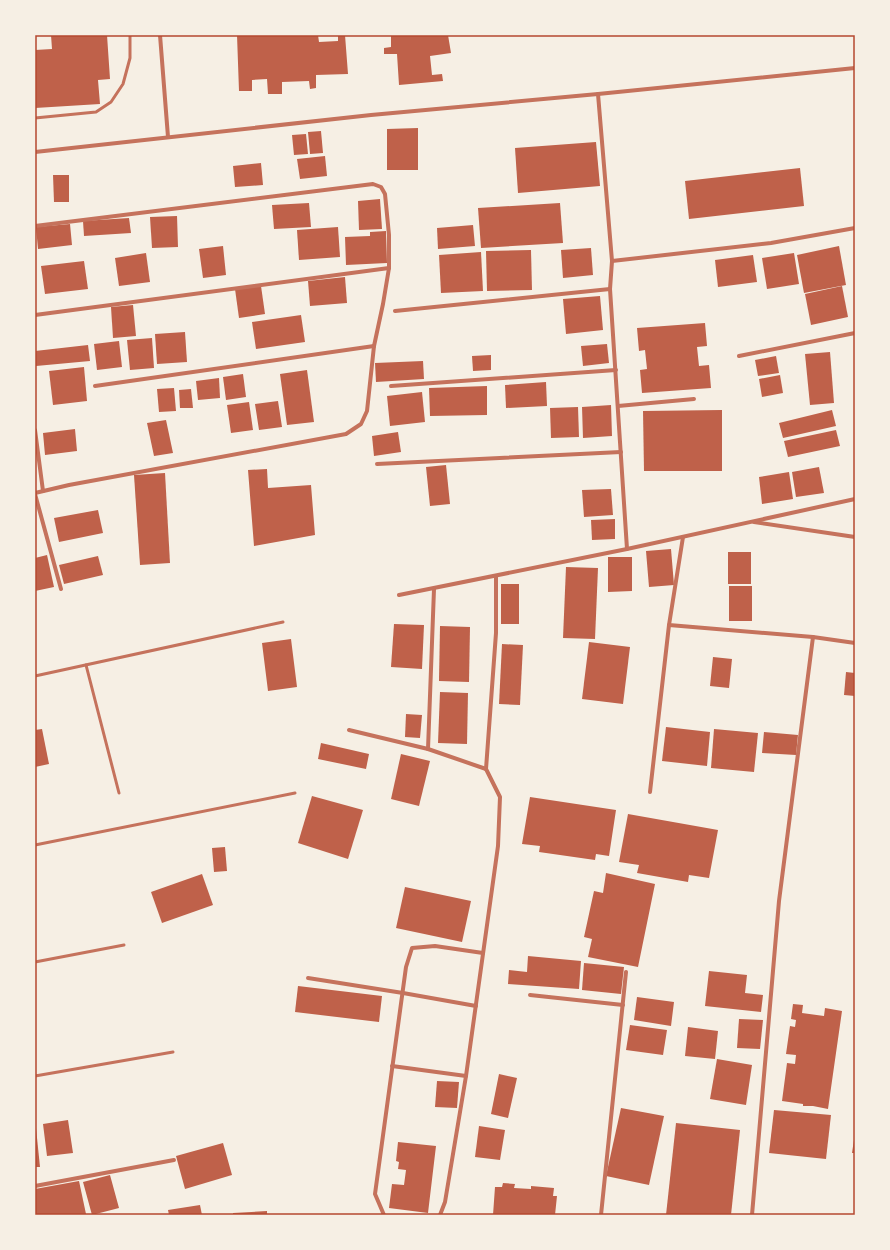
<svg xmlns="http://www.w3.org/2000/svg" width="890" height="1250" viewBox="0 0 890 1250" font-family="'Public Sans',sans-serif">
  <rect width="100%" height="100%" fill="#f6efe4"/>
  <!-- building -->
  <g fill="#bf614a">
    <path d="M51,35H107L110,79L98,80L100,104L35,108V50L52,49Z"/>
    <path d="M237,35H249V36L260,35H284V36L318,35L319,42L338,41V35H345L348,74L316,75V88L310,89L309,81L282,82V94H268L267,79L252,80V91H239Z"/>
    <path d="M391,35H437V36L448,35L451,53L430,56L432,75L442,74L443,81L399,85L397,54H384V48L391,47Z"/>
    <path d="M418,128V170H387V129Z"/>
    <path d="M321,131L323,153L310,154L308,132Z"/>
    <path d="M306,134L308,154L294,155L292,135Z"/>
    <path d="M596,142L600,186L518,193L515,148Z"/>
    <path d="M325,156L327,176L300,179L297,159Z"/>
    <path d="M261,163L263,185L235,187L233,166Z"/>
    <path d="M800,168L804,206L689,219L685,181Z"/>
    <path d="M53,175H69V202H54Z"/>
    <path d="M380,199L382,229L359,230L358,201Z"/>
    <path d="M309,203L311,227L274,229L272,205Z"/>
    <path d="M560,203L563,243L481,248L478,208Z"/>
    <path d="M177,216L178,247L152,248L150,217Z"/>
    <path d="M129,218L131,233L84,236L83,221Z"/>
    <path d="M70,224L72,245L38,249L36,227Z"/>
    <path d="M473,225L475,246L438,249L437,228Z"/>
    <path d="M338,227L340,257L299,260L297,230Z"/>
    <path d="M386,231L387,263L346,265L345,237L370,236V232Z"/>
    <path d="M223,246L226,275L203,278L199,249Z"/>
    <path d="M839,246L846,285L804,293L797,255Z"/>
    <path d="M591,248L593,275L563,278L561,250Z"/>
    <path d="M531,250L532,290L487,291L486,251Z"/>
    <path d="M481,252L483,291L441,293L439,255Z"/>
    <path d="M146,253L150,282L119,286L115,258Z"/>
    <path d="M794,253L799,284L767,289L762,258Z"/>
    <path d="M753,255L757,282L718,287L715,260Z"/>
    <path d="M84,261L88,289L45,294L41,266Z"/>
    <path d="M345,277L347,303L310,306L308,281Z"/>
    <path d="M261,286L265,314L239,318L235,289Z"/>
    <path d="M842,286L848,317L811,325L805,294Z"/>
    <path d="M600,296L603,330L566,334L563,299Z"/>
    <path d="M133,305L136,336L113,338L111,307Z"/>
    <path d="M301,315L305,342L256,349L252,322Z"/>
    <path d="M705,323L707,346L697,347L699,366L709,365L711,388L642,393L640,370L647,369L645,350L639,351L637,328Z"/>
    <path d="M185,332L187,362L157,364L155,334Z"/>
    <path d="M152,338L154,368L130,370L127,340Z"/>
    <path d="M119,341L122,367L97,370L94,344Z"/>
    <path d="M607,344L609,363L583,366L581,346Z"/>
    <path d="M88,345L90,361L36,366L35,351Z"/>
    <path d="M830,352L834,403L810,405L805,354Z"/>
    <path d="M491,355V370L473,371L472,356Z"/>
    <path d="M776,356L779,373L758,376L755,360Z"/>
    <path d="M423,361L424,379L376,382L375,363Z"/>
    <path d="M84,367L87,401L53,405L49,371Z"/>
    <path d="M307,370L314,422L287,425L280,374Z"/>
    <path d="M243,374L246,397L226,400L223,377Z"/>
    <path d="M780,375L783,393L762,397L759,379Z"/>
    <path d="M219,378L220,398L198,400L196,381Z"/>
    <path d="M546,382L547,406L506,408L505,385Z"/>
    <path d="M487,386V415L430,416L429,388Z"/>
    <path d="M174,388L176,411L159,412L157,389Z"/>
    <path d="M191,389L193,408H180L179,390Z"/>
    <path d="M422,392L425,422L390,426L387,396Z"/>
    <path d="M278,401L282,427L259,430L255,404Z"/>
    <path d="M249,402L253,430L231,433L227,405Z"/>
    <path d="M611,405L612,436L583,438L582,407Z"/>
    <path d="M578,407L579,437L551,438L550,408Z"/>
    <path d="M722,410V471H644L643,411Z"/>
    <path d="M832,410L836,426L783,438L779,423Z"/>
    <path d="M166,420L173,453L154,456L147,423Z"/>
    <path d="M75,429L77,451L45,455L43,433Z"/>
    <path d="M836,430L840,446L788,457L784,441Z"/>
    <path d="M398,432L401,452L374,456L372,436Z"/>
    <path d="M446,465L450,504L430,506L426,467Z"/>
    <path d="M819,467L824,493L796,497L792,472Z"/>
    <path d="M267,469L268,488L311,485L315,535L254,546L248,470Z"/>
    <path d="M789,472L793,499L762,504L759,477Z"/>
    <path d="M165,473L170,563L140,565L134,475Z"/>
    <path d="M611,489L613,515L584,517L582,490Z"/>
    <path d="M98,510L103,533L59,542L54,518Z"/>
    <path d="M615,519V539L592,540L591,520Z"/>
    <path d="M671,549L674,585L649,587L646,551Z"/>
    <rect x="728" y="552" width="23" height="32"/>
    <path d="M47,555L54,587L35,591V558Z"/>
    <path d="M98,556L103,575L64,584L59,565Z"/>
    <path d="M608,557H632V591L608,592Z"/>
    <path d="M566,567L598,568L595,639L563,638Z"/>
    <rect x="501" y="584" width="18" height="40"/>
    <rect x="729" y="586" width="23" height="35"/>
    <path d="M394,624L424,625L422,669L391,667Z"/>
    <path d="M440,626L470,627L469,682L439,681Z"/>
    <path d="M291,639L297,687L268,691L262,643Z"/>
    <path d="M589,642L630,647L623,704L582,699Z"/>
    <path d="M502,644L523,645L520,705L499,704Z"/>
    <path d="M713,657L732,659L729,688L710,686Z"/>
    <path d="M846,672L855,673V696L844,695Z"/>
    <path d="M440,692L468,693L467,744L438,743Z"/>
    <path d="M406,714L422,715L420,738L405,737Z"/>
    <path d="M666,727L710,732L707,766L662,761Z"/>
    <path d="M42,729L49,764L35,767V730Z"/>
    <path d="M714,729L758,733L754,772L711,768Z"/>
    <path d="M764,732L798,735L796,755L762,753Z"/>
    <path d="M321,743L369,754L366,769L318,759Z"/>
    <path d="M401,754L430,761L419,806L391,799Z"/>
    <path d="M312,796L363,810L348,859L298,843Z"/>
    <path d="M530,797L616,810L609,856L596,854L595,860L539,852L540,846L522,844Z"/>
    <path d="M628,814L718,830L709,878L689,875L688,882L637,873L639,865L619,862Z"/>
    <path d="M225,847L227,871L214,872L212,848Z"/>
    <path d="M606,873L655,884L638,967L588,957L592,939L584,937L594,891L603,893Z"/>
    <path d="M202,874L213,905L162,923L151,892Z"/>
    <path d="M405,887L471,901L462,942L396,928Z"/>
    <path d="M528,956L581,961L579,989L508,984L509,970L527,972Z"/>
    <path d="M584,963L624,967L621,994L582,990Z"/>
    <path d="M709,971L747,975L745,993L763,995L761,1012L705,1006Z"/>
    <path d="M298,986L382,996L379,1022L295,1012Z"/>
    <path d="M637,997L674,1002L671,1026L634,1020Z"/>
    <path d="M793,1004L803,1005L802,1013L824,1016L825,1008L842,1011L828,1109L813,1106H803V1104L782,1101L787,1063L795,1064L796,1055L786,1054L790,1026L795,1027L796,1020L791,1019Z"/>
    <path d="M739,1019L763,1020L760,1049L737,1048Z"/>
    <path d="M630,1025L667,1030L663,1055L626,1050Z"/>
    <path d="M688,1027L718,1031L715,1059L685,1056Z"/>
    <path d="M717,1059L752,1065L746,1105L710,1099Z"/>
    <path d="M499,1074L517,1078L508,1118L491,1114Z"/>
    <path d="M437,1081L459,1082L457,1108L435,1107Z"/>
    <path d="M621,1108L664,1116L649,1185L606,1176Z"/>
    <path d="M774,1110L831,1115L826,1159L769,1153Z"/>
    <path d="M68,1120L73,1153L47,1156L43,1124Z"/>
    <path d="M676,1123L740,1130L731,1215H666Z"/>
    <path d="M479,1126L505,1130L500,1160L475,1157Z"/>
    <path d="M35,1128H36L40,1167H35Z"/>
    <path d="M854,1140H855V1153H852Z"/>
    <path d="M398,1142L436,1146L428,1213L389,1208L392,1184L404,1185L406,1170L398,1169L399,1162L396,1161Z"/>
    <path d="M223,1143L232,1175L185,1189L176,1156Z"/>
    <path d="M110,1175L119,1208L92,1215L83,1182Z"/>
    <path d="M79,1181L86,1214L35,1215V1189Z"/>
    <path d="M503,1183L515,1184L514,1188L531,1189V1186L554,1188L553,1196H557L555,1215H493L495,1187H502Z"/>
    <path d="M200,1205L202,1215H169L168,1210Z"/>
    <path d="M267,1211V1215H233V1213Z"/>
  </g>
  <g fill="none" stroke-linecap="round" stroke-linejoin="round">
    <!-- service -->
    <g stroke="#c5725c" stroke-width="3">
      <path d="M35,118L96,112L111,102L123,84L130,58V35"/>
      <path d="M86,665L119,793"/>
      <path d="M35,676L283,622"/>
      <path d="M35,845L295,793"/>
      <path d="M35,962L124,945"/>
      <path d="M35,1076L173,1052"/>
    </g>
    <!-- minor -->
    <g stroke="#c5725c" stroke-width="4">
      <path d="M160,35L168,137"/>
      <path d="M598,94L612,261L610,289L627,549"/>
      <path d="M35,152L371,115L598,94L855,68"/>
      <path d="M35,226L373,184L381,187L385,194L389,235V268L383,304L374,346L367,411L361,424L346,434L69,485L35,493"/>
      <path d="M612,261L771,243L855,228"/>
      <path d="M395,311L610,289"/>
      <path d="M35,315L389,268"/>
      <path d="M739,356L855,333"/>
      <path d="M95,386L374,346"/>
      <path d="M391,386L616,370"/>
      <path d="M618,406L694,399"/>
      <path d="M35,430L43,491"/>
      <path d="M377,464L621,452"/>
      <path d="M35,494L61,589"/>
      <path d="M754,522L855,537"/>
      <path d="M683,537L669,625L813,637L855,643"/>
      <path d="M399,595L627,549L855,499"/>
      <path d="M349,730L428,749L486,769"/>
      <path d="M428,749L434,589"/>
      <path d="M650,792L669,625"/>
      <path d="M308,978L403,993L476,1006"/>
      <path d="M530,995L623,1005"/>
      <path d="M392,1066L466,1076"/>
      <path d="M35,1186L174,1160"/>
      <path d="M384,1215L375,1194L406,967L412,948L435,946L483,953"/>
      <path d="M440,1215L445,1202L466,1076L498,846L500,797L486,769L496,633V577"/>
      <path d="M601,1215L626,972"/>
      <path d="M752,1215L779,901L813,637"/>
    </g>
  </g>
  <!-- border -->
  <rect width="890" height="1250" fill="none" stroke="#f6efe4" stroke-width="72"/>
  <rect x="36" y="36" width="818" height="1178" fill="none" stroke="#b5482f" stroke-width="1.5"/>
</svg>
